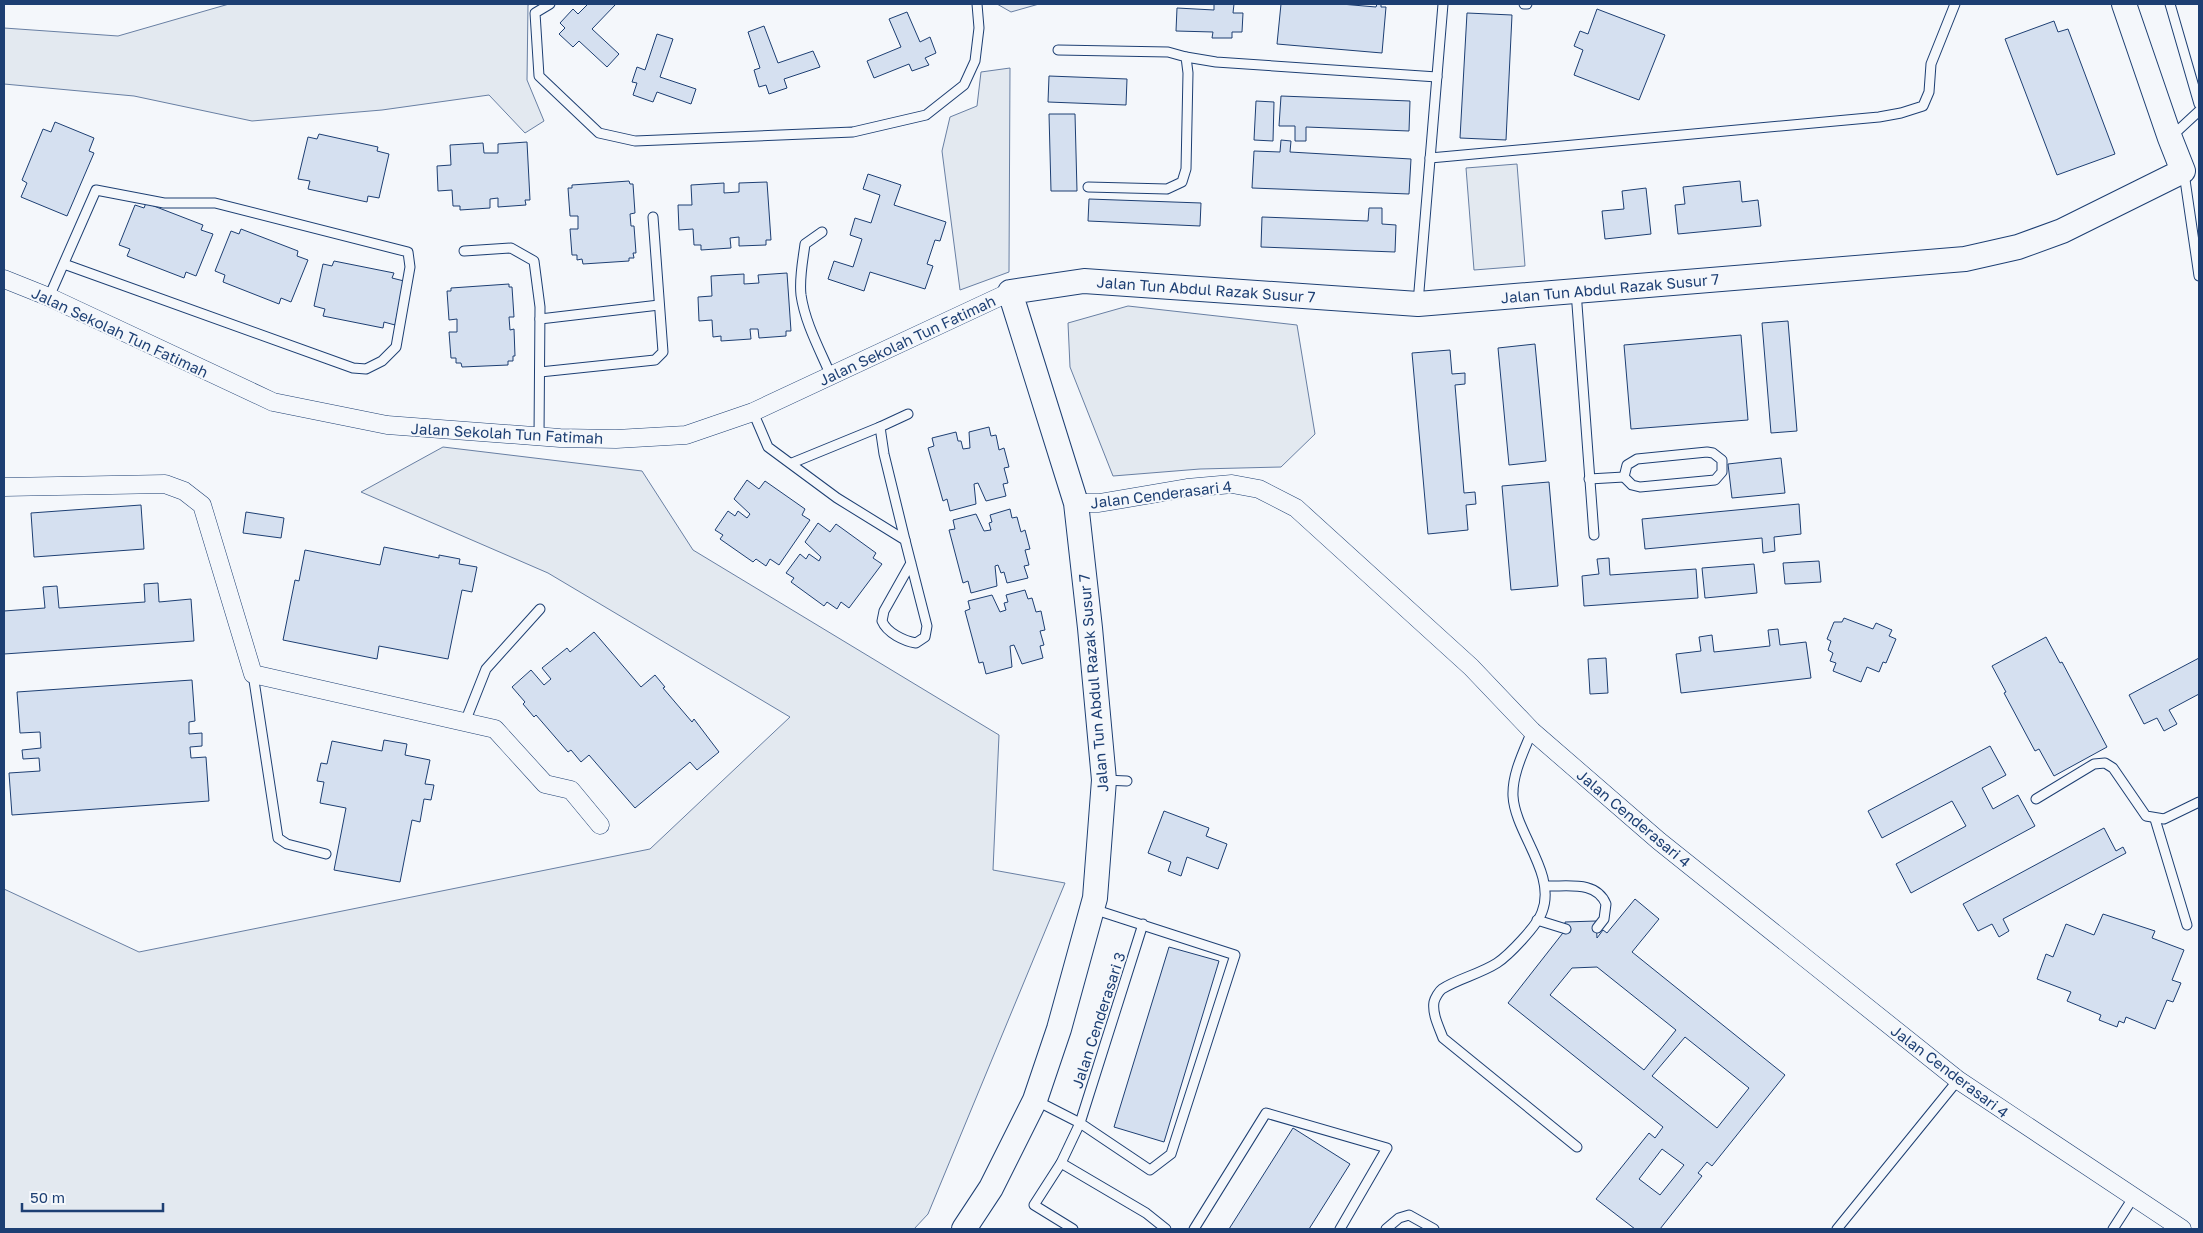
<svg xmlns="http://www.w3.org/2000/svg" width="2203" height="1233" viewBox="0 0 2203 1233" font-family="'Golos Text',sans-serif">
  <rect width="100%" height="100%" fill="#f4f7fb"/>
  <!-- green -->
  <g fill="#e3e9f0" stroke="#687fa3">
    <path d="M229,4H530L528,5L527,80L544,121L525,133L489,95L382,110L252,121L134,96L4,84V28L118,36Z"/>
    <path d="M997,4H1039L1011,12Z"/>
    <path d="M1010,68L1009,272L960,290L942,151L950,117L977,106L981,72Z"/>
    <path d="M1517,164L1525,266L1474,270L1466,168Z"/>
    <path d="M1128,306L1297,325L1315,434L1281,467L1200,469L1113,476L1070,367L1068,323Z"/>
    <path d="M443,447L642,471L693,550L999,735L993,870L1065,883L928,1214L914,1229H4V889L139,952L650,849L790,717L548,573L361,492Z"/>
  </g>
  <!-- building -->
  <g fill="#d5e0f0" stroke="#1d3f73" fill-rule="evenodd">
    <path d="M588,4H616L592,29L619,54L607,67L579,41L573,47L559,34L565,28L560,23L573,9L578,14Z"/>
    <path d="M1214,4H1234L1233,13H1243L1242,32H1232V38H1212L1213,32L1176,31L1177,8L1214,10Z"/>
    <path d="M1281,4H1341L1376,7L1377,4H1381V7H1386L1382,53L1277,44Z"/>
    <path d="M1597,9L1665,35L1639,100L1574,75L1583,50L1574,46L1580,31L1588,34Z"/>
    <path d="M907,12L920,42L930,37L936,53L925,58L929,65L912,71L909,64L874,78L867,61L901,47L889,19Z"/>
    <path d="M1467,13L1512,15L1506,140L1460,138Z"/>
    <path d="M2054,21L2058,32L2068,29L2115,154L2057,175L2005,39Z"/>
    <path d="M764,26L778,63L813,51L820,67L784,79L787,88L769,94L766,85L759,87L754,70L760,68L748,32Z"/>
    <path d="M657,34L673,39L660,77L696,89L691,104L657,92L653,102L633,95L637,83L632,82L637,67L645,70Z"/>
    <path d="M1049,76L1127,79L1126,105L1048,102Z"/>
    <path d="M1281,96L1410,101L1409,131L1306,127V141H1295V126H1279Z"/>
    <path d="M1256,101L1274,102L1273,141L1254,140Z"/>
    <path d="M1049,114H1075L1077,191H1051Z"/>
    <path d="M55,122L94,138L89,151L94,153L67,216L21,197L27,183L22,180L43,129L51,132Z"/>
    <path d="M319,134L378,147L377,151L389,154L379,198L368,196L367,202L308,189L310,181L298,179L308,137L317,139Z"/>
    <path d="M1281,140L1291,141L1290,152L1411,159L1409,194L1252,188L1254,151L1280,152Z"/>
    <path d="M527,142L530,200H525L526,205L498,207V198L490,199V208L460,210V206H453L452,190L438,191L437,166L451,165L450,145L483,143L484,153H498V144Z"/>
    <path d="M868,174L901,185L894,205L946,222L940,241L935,240L927,264L933,266L925,289L870,272L864,291L828,279L834,261L853,267L862,239L850,235L855,218L871,223L880,195L863,189Z"/>
    <path d="M629,181L630,184H633L635,213L630,214L631,226H634L636,253H633L634,258H629V261L583,264L582,259L577,260V255H572L570,229H578V216H570L568,188H572V185Z"/>
    <path d="M1740,181L1742,202L1758,200L1761,226L1678,234L1675,205L1685,204L1683,187Z"/>
    <path d="M767,182L771,240H766V245L739,246V237L730,238L731,248L701,250V245H694L693,229L679,230L678,205H692L691,185L724,183V193L739,192V183Z"/>
    <path d="M1646,188L1651,234L1605,239L1602,211L1624,209L1622,191Z"/>
    <path d="M1089,199L1201,203L1200,226L1088,221Z"/>
    <path d="M146,203L203,225L201,230L213,234L196,276L186,272L184,278L127,256L130,249L119,245L135,205L144,208Z"/>
    <path d="M1369,208H1382V224L1396,225L1395,252L1261,247L1262,217L1368,221Z"/>
    <path d="M241,229L298,251L297,256L308,260L291,302L281,298L279,304L223,282L225,275L215,271L231,231L239,234Z"/>
    <path d="M334,261L394,273L392,278L404,281L395,325L384,322L383,328L323,316L325,309L314,306L323,264L332,266Z"/>
    <path d="M787,273L791,331H786V336L759,338L758,329H750L751,339L721,341V336L713,337L712,320L699,321L698,297L712,296L711,276L744,274V284L759,283L758,275Z"/>
    <path d="M509,284V287H512L514,317H509L510,330L514,329L515,356H513V361H508V365L462,367L461,363H456V358H451L449,332H457V319L449,320L447,291H451V288Z"/>
    <path d="M1788,321L1797,431L1771,433L1762,323Z"/>
    <path d="M1741,335L1748,420L1631,429L1624,345Z"/>
    <path d="M1535,344L1546,461L1509,465L1498,348Z"/>
    <path d="M1450,350L1452,374L1465,373V384L1455,385L1464,493L1475,492L1476,504L1466,505L1468,530L1428,534L1412,353Z"/>
    <path d="M989,427L991,436L996,435L999,450L1004,448L1009,467L1004,468L1008,483L1003,484L1006,496L986,501L978,483L974,484L976,504L950,511L947,499L943,501L928,448L934,446L932,438L956,432L958,441H961L963,449L970,448L969,432Z"/>
    <path d="M1781,458L1785,493L1732,498L1728,464Z"/>
    <path d="M747,480L759,489L765,481L805,509L802,515L810,520L779,565L770,559L766,566L756,559L753,562L720,539L723,535L715,530L728,511L735,516L738,511L747,518L750,514L734,499Z"/>
    <path d="M1549,482L1558,586L1511,590L1502,486Z"/>
    <path d="M1799,504L1801,534L1774,537L1775,551L1763,553L1762,538L1645,549L1642,519Z"/>
    <path d="M141,505L144,549L34,557L31,513Z"/>
    <path d="M1010,509L1012,518L1017,517L1021,532L1025,530L1030,549L1025,550L1029,565L1024,566L1028,578L1007,583L1004,572L1001,573L998,565L995,566L997,586L971,593L968,581L963,583L949,530L955,529L953,520L976,514L984,531L991,530L989,523L992,522L990,515Z"/>
    <path d="M246,512L284,518L281,538L243,533Z"/>
    <path d="M818,523L830,532L836,524L876,553L873,558L882,564L849,608L841,602L837,609L827,602L824,606L791,582L794,578L786,573L800,554L806,559L809,554L819,561L821,557L805,542Z"/>
    <path d="M384,547L439,558V555L460,559L459,564L477,567L472,592L462,590L448,659L379,646L377,659L283,640L295,580L299,581L305,550L380,565Z"/>
    <path d="M1609,558L1610,575L1696,569L1698,598L1584,606L1582,576L1599,574L1597,559Z"/>
    <path d="M1819,561L1821,582L1785,584L1783,563Z"/>
    <path d="M1754,564L1757,593L1705,598L1702,568Z"/>
    <path d="M158,583L159,602L191,599L194,641L4,654V611L45,608L43,587L57,586L59,608L145,602L144,584Z"/>
    <path d="M1025,590L1028,599L1032,598L1036,612L1041,611L1045,630L1040,631L1044,645L1040,646L1043,658L1022,664L1014,645L1010,646L1012,667L986,674L983,662L979,663L965,611L970,609L968,601L992,595L1000,612L1006,610L1004,603L1008,602L1006,595Z"/>
    <path d="M1844,618L1873,629L1876,623L1892,630L1889,636L1896,639L1886,663L1883,662L1879,672L1867,667L1861,682L1833,671L1836,663L1830,661L1833,653L1828,650L1831,641L1827,639L1834,622H1842Z"/>
    <path d="M1778,629L1780,645L1806,642L1811,678L1681,693L1676,654L1701,651L1699,637L1712,635L1714,652L1770,646L1768,630Z"/>
    <path d="M594,632L641,687L655,675L665,687L663,688L692,722L694,719L719,752L697,770L690,762L635,808L589,755L581,762L571,750L568,752L536,715L534,717L523,704L525,702L512,687L531,670L544,685L551,679L542,668L567,648L570,652Z"/>
    <path d="M2046,637L2060,663L2062,662L2107,747L2054,776L2039,749L2035,751L2004,693L2006,692L1992,666Z"/>
    <path d="M1606,658L1608,693L1590,694L1588,659Z"/>
    <path d="M2199,658V694L2169,710L2177,724L2164,731L2157,718L2144,724L2129,695Z"/>
    <path d="M192,680L195,721L189,722V734L202,733V746L190,747L191,758L206,757L209,801L12,815L9,773L40,771L39,758L23,759L22,750L41,748L40,732L20,733L17,692Z"/>
    <path d="M384,740L407,744L405,755L430,760L425,784L434,785L431,800L424,799L420,822L412,820L400,882L334,870L346,808L320,803L324,782L317,781L321,763L327,764L332,741L382,751Z"/>
    <path d="M1990,746L2006,775L1982,788L1993,809L2018,795L2035,826L1911,893L1896,864L1966,826L1952,801L1882,838L1868,811Z"/>
    <path d="M1164,811L1209,828L1206,836L1227,844L1218,869L1187,857L1181,876L1168,871L1171,862L1148,853Z"/>
    <path d="M2104,828L2116,851L2123,847L2126,853L2003,919L2009,931L1999,937L1992,924L1978,931L1963,904Z"/>
    <path d="M1635,899L1659,919L1632,952L1785,1075L1712,1166L1707,1162L1698,1173L1702,1176L1660,1229H1635L1596,1199L1649,1133L1655,1138L1663,1127L1508,1003L1566,929L1565,922L1596,921L1597,938L1603,930L1607,933ZM1597,967L1676,1030L1644,1070L1550,995L1572,968ZM1685,1037L1749,1088L1717,1128L1652,1076ZM1662,1149L1684,1165L1660,1195L1639,1179Z"/>
    <path d="M2103,914L2155,931L2152,938L2184,950L2172,980L2181,983L2173,1002L2167,1000L2155,1029L2126,1017L2124,1023L2119,1021L2117,1027L2099,1020L2101,1015L2067,1001L2071,992L2037,979L2046,954L2053,957L2066,924L2094,935Z"/>
    <path d="M1169,947L1219,961L1164,1142L1114,1127Z"/>
    <path d="M1293,1128L1350,1164L1309,1229H1229Z"/>
  </g>
  <g fill="none" stroke-linecap="round" stroke-linejoin="round">
    <!-- lane casing -->
    <g stroke="#1d3f73" stroke-width="11">
      <g id="lane">
        <path d="M550,4L535,13L539,76L599,133L635,141L853,132L926,115L964,85L975,61L979,28L977,4"/>
        <path d="M1524,4H1527"/>
        <path d="M2170,4L2199,104"/>
        <path d="M1058,50L1168,52L1186,57L1188,73L1186,169L1182,182L1167,189L1088,187"/>
        <path d="M1186,57L1216,62L1437,77"/>
        <path d="M2172,136L2199,111"/>
        <path d="M1430,158L1879,117L1901,113L1923,106L1929,92L1931,64L1955,4"/>
        <path d="M2184,173L2199,276"/>
        <path d="M822,232L805,244C803,260 799,278 801,295C805,323 820,350 831,376"/>
        <path d="M464,251L511,248L534,261L540,307L539,436"/>
        <path d="M1576,291L1594,535"/>
        <path d="M49,297L96,190L164,203H215L408,252L410,267L396,347L382,361L366,369L353,368L64,264"/>
        <path d="M1418,303L1443,4"/>
        <path d="M540,319L659,305"/>
        <path d="M540,372L655,360L663,352L653,217"/>
        <path d="M753,412L768,447L837,498L905,540L927,626L925,637L916,643C904,641 887,633 882,621L884,611L911,563"/>
        <path d="M1707,452L1713,453L1722,460V472L1715,480L1640,487L1632,485L1624,477L1627,465L1637,459Z"/>
        <path d="M792,463L880,427"/>
        <path d="M1589,479L1624,477"/>
        <path d="M905,540L884,454L880,427L908,414"/>
        <path d="M253,674L278,838L287,844L326,854"/>
        <path d="M465,722L486,669L540,609"/>
        <path d="M1532,731C1524,751 1512,774 1513,796C1515,833 1557,874 1542,912C1537,926 1509,955 1497,963C1480,974 1457,979 1442,989C1439,991 1435,998 1434,1002C1432,1014 1439,1027 1443,1038L1577,1147"/>
        <path d="M1104,780L1127,781"/>
        <path d="M2036,799L2094,764L2105,763L2113,768L2146,816L2164,819L2199,802"/>
        <path d="M2155,819L2187,925"/>
        <path d="M1545,886C1567,887 1596,880 1606,904L1604,919L1597,928"/>
        <path d="M1093,909L1235,955L1171,1154L1150,1170L1080,1123L1143,924"/>
        <path d="M1537,920L1566,929"/>
        <path d="M1035,1100L1080,1123L1061,1163L1034,1205L1073,1229"/>
        <path d="M1061,1163L1146,1213L1166,1229"/>
        <path d="M1194,1229L1266,1113L1387,1148L1340,1229"/>
        <path d="M1386,1229L1399,1218L1409,1215L1434,1229"/>
        <path d="M1837,1229L1958,1080"/>
        <path d="M2113,1229L2133,1198"/>
      </g>
    </g>
    <!-- street casing -->
    <g stroke="#1d3f73" stroke-width="19">
      <g id="street">
        <path d="M4,279L49,297L273,402L387,425L560,438L616,439L686,435L753,412L1010,292"/>
        <path d="M4,487L165,484L184,491L202,505L253,674L495,729L545,784L571,790L600,825"/>
        <path d="M1076,503H1099L1187,488L1232,484L1259,489L1296,508L1471,667L1532,731L1659,841L1958,1080L2182,1229"/>
      </g>
    </g>
    <!-- secondary casing -->
    <g stroke="#1d3f73" stroke-width="26">
      <path id="secondary" d="M964,1229L991,1188L1035,1100L1059,1029L1095,898L1104,780L1090,628L1076,503L1010,292L1084,281L1418,304L1965,259L2018,247L2062,231L2183,171L2170,138L2124,4"/>
    </g>
    <!-- lane -->
    <use href="#lane" stroke="#f4f7fb" stroke-width="9"/>
    <!-- street -->
    <use href="#street" stroke="#f4f7fb" stroke-width="18"/>
    <!-- secondary -->
    <use href="#secondary" stroke="#f4f7fb" stroke-width="24"/>
  </g>
  <g text-anchor="middle" dominant-baseline="central" stroke-width="4" stroke-linejoin="round" paint-order="stroke">
    <!-- street labels -->
    <g font-size="15" fill="#1d3f73" stroke="#f4f7fb">
      <text transform="translate(1610 288) rotate(-5)">Jalan Tun Abdul Razak Susur 7</text>
      <text transform="translate(1206 289) rotate(4)">Jalan Tun Abdul Razak Susur 7</text>
      <text transform="translate(120 332) rotate(25)">Jalan Sekolah Tun Fatimah</text>
      <text transform="translate(907 340) rotate(-25)">Jalan Sekolah Tun Fatimah</text>
      <text transform="translate(507 433) rotate(3)">Jalan Sekolah Tun Fatimah</text>
      <text transform="translate(1161 494) rotate(-7)">Jalan Cenderasari 4</text>
      <text transform="translate(1093 683) rotate(-95)">Jalan Tun Abdul Razak Susur 7</text>
      <text transform="translate(1634 818) rotate(40)">Jalan Cenderasari 4</text>
      <text transform="translate(1098 1020) rotate(-72)">Jalan Cenderasari 3</text>
      <text transform="translate(1950 1071) rotate(37)">Jalan Cenderasari 4</text>
    </g>
  </g>
  <!-- border -->
  <rect width="2203" height="1233" fill="none" stroke="#1d3f73" stroke-width="10"/>
  <!-- scale -->
  <path d="M22 1203v8h141v-8" fill="none" stroke="#1d3f73" stroke-width="2.5"/>
  <text x="30" y="1203" font-size="15" fill="#1d3f73" stroke="#f4f7fb" stroke-width="4" paint-order="stroke">50 m</text>
</svg>
